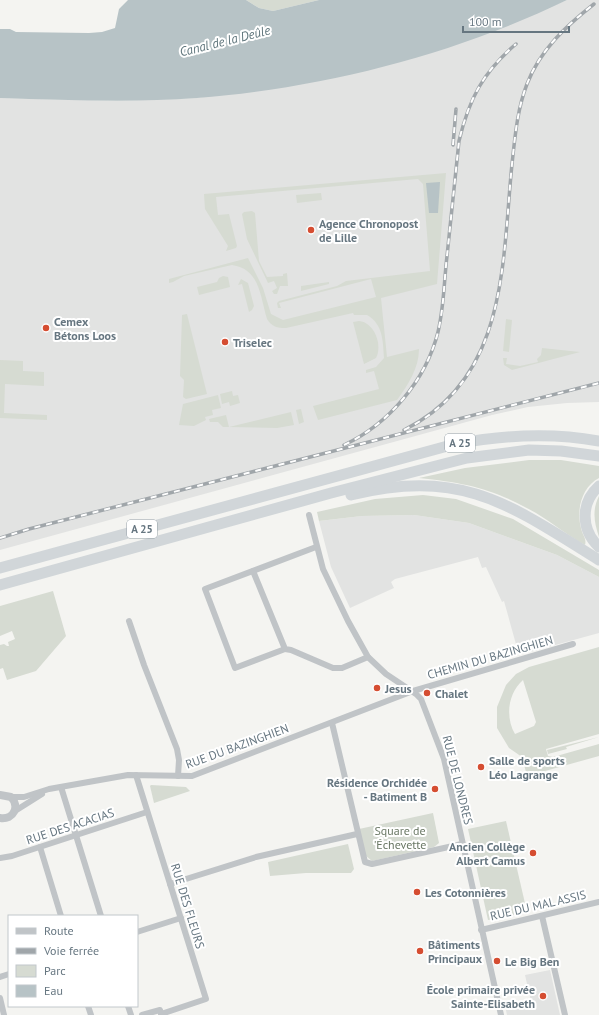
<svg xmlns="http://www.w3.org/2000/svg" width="599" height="1015" viewBox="0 0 599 1015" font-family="'PT Sans',sans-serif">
  <rect width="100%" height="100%" fill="#f4f4f1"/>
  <!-- built -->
  <g fill="#e2e3e2">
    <path d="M567,0H599V402L567,403L528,407L492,415L0,550V98L114,101L196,98L307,83L353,73L502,27Z"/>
    <path d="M414,515L469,523L557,555L599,577V633L519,655L504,601L502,602L486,567L482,568L478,557L395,579L391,582L394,588L350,608L331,567L319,521L362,516Z"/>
    <path d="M550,970L560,1015H507L505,1006L531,1001L525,975Z"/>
  </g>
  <!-- green -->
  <g fill="#d6dbd2" fill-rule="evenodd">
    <path d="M246,0H319L273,11L259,8Z"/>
    <path d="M446,173L437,284L381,298L387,357L419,349C419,368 408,385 397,400L318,420L313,406L379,389L374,371L366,373V370L376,367L384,358C383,341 383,324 367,315H354L353,313L286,328C277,328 272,327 267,319C260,296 260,269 232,265L184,276L173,282L169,283V279L248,258L263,288L271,314L283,320L376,297L371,279L279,303L281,308H278L277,303L279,301L337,286L346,281L430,271L423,184L418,179L216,197L218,215L229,214L237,246L236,248L226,251L228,246L205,209L204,194Z"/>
    <path d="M321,193L322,200L297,203L296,195Z"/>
    <path d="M252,211L255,213L259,261L267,277L283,276V274L287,273L288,286H280L277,294H274L272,291L277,288L274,281L268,283L247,239L242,214L244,212Z"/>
    <path d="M223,276L228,277L230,287L199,295L197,287L217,282L219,278Z"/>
    <path d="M241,279L248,283L254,306L252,310L249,312L242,284L238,285Z"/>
    <path d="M329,282V284L301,291V286Z"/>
    <path d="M187,314L207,394L186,399L183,397L184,380L180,376L182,315Z"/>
    <path d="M506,319L512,320L509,352L503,351Z"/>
    <path d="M359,321C374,322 383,345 376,358L364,364L353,322Z"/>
    <path d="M542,348L580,352L512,370L504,365L503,358H507L506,364L520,366L538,362L537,359L541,355Z"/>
    <path d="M0,360L23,361V371L44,372V386L5,384L4,413L47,415V420L0,418Z"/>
    <path d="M232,391L233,396L238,395L240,403L230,406L229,402L222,404L220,394Z"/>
    <path d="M218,395L221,408L212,410L213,415L205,417L206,420L194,426L179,425L183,404Z"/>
    <path d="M301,409L304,422L299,424L296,410Z"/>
    <path d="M291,412L294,425L277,428L229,427H223L218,422H210L209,419L226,415L229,427Z"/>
    <path d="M529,460H561L599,466V478C582,487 576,509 581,528C582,534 587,539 585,545C568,536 553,523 536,513C494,489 467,483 419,478L465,468Z"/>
    <path d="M423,495L456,499L513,519L599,570V577L557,555L469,523L414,515L362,516L319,521L317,512L375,499Z"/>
    <path d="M599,496V537C594,522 592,510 599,496Z"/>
    <path d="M53,591L66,636L36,671L7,680L3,668L0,669V645L4,644L7,646H9L8,642L15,639L12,631L0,636V606Z"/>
    <path d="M599,647V734L546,749L548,756L553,757L599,744V756L527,776L522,757L509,748L497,728V707L506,685L516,674L529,667ZM523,680L536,722L534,726L515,734C505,717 508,693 523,680Z"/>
    <path d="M599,737L566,747L567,749L548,754L547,750Z"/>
    <path d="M151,785L186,787L190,791L154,803L150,786Z"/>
    <path d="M433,813L439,843L434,847L372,861L365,855L359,829Z"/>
    <path d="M506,821L527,912L488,920L468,829Z"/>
    <path d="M348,844L354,869L351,873H306L270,876L268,862Z"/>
  </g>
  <!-- water -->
  <g fill="#b7c3c6">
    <path d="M128,0H246L259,8L273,11L319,0H567C453,55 323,88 197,98C131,103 66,100 0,98V29H10L16,32L89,33L102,32L115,28L119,9Z"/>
    <path d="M440,182L438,213H429L426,183Z"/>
  </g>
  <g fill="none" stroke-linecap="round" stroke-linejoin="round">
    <!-- minor -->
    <g stroke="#c0c4c7" stroke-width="6">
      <path d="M309,515L323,569L348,621L368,657L386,674L416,694L421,699L444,759L501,1015"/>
      <path d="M253,571L285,649L291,650L333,668H342L368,657"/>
      <path d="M129,621L144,665L177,749L179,760L178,776"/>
      <path d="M285,649L235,668L205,589L316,547"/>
      <path d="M332,723L365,862L372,864L462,844"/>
      <path d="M136,775L206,999L161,1014"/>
      <path d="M61,787L101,916"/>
      <path d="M11,797H24L49,789L128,775L192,776L413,691L573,644"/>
      <path d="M15,811L42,794"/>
      <path d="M40,847L61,916"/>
      <path d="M0,858L12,856L147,812"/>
      <path d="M170,884L256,857L357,834"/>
      <path d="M542,916L565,1015"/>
      <path d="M481,930L599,902"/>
      <path d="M137,932L181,918"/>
      <path d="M0,977L9,974"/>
      <path d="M0,998L4,1015"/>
      <path d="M88,1006L91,1015"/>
      <path d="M128,1006L131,1015"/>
      <path d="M142,1015L160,1010L162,1015"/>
    </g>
    <!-- tertiary -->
    <path stroke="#c0c4c7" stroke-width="8" d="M0,795L11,797C20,806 14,820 0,818"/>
    <!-- motorway -->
    <g stroke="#d1d6d9" stroke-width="11">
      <path d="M599,486C580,503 581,530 599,547"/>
      <path d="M351,495C462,468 509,504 599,560"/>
      <path d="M0,568L455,444C503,435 550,432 599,441"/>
      <path d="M0,585L331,493L467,458L529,450L561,451L599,456"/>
    </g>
    <!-- rail casing -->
    <g stroke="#a0a6aa" stroke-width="3.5">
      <g id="rail">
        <path d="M453,145L456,109"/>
        <path d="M404,430C508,379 502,263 512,164C515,137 517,110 527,84C540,50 566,26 594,4"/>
        <path d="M344,445C389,424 426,380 438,332C444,307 444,281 447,256C451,218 455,179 459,141C469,99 483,72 516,44"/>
        <path d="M0,538L29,529L599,383"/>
      </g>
    </g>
    <!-- rail -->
    <use href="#rail" stroke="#fff" stroke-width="2" stroke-dasharray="6" stroke-linecap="butt"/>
  </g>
  <!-- markers -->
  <g fill="#d54d31" stroke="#fff" stroke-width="1.5">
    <circle cx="311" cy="230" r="4"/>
    <circle cx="46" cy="328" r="4"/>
    <circle cx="225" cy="342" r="4"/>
    <circle cx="377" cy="688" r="4"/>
    <circle cx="427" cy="693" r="4"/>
    <circle cx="481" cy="767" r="4"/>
    <circle cx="435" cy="789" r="4"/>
    <circle cx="533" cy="853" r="4"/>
    <circle cx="417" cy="892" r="4"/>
    <circle cx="420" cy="951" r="4"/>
    <circle cx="497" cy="961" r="4"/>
    <circle cx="543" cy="996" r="4"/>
  </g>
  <g text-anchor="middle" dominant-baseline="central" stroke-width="4" stroke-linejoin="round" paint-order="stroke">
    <!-- shield labels -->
    <g fill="#fff" stroke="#949fa6" stroke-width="1">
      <rect x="445" y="434" width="30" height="18" rx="3"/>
      <rect x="127" y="520" width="30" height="18" rx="3"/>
    </g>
    <g font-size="11" font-weight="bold" fill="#667680">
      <text x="460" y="443">A 25</text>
      <text x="142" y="529">A 25</text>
    </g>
    <!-- poi labels -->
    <g font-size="12" font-weight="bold" fill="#667680" stroke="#fff" text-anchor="start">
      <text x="319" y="223">Agence Chronopost<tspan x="319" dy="14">de Lille</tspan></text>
      <text x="54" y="321">Cemex<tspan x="54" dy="14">Bétons Loos</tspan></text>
      <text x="233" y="342">Triselec</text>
      <text x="385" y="688">Jesus</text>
      <text x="435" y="693">Chalet</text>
      <text x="489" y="760">Salle de sports<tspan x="489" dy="14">Léo Lagrange</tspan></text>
      <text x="427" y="782" text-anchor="end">Résidence Orchidée<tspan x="427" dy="14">- Batiment B</tspan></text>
      <text x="525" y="846" text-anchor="end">Ancien Collège<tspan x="525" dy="14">Albert Camus</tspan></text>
      <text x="425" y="892">Les Cotonnières</text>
      <text x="428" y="944">Bâtiments<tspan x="428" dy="14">Principaux</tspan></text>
      <text x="505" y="961">Le Big Ben</text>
      <text x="535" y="989" text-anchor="end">École primaire privée<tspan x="535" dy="14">Sainte-Elisabeth</tspan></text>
    </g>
    <!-- street labels -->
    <g font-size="12" fill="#667680" stroke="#fff">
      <text transform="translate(490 657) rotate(-16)">CHEMIN DU BAZINGHIEN</text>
      <text transform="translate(237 746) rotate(-20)">RUE DU BAZINGHIEN</text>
      <text transform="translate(458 780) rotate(76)">RUE DE LONDRES</text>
      <text transform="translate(70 826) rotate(-18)">RUE DES ACACIAS</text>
      <text transform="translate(538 905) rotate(-13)">RUE DU MAL ASSIS</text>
      <text transform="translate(188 906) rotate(73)">RUE DES FLEURS</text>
    </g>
    <!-- park labels -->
    <g font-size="12" fill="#697764" stroke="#fff">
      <text x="400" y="830">Square de<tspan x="400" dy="14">'Échevette</tspan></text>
    </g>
    <!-- water labels -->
    <g font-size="13" font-style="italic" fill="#61777d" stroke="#fff">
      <text transform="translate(225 41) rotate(-14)">Canal de la Deûle</text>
    </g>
  </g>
  <!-- legend -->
  <rect x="8" y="915" width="130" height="92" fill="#ffffff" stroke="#c2c8cc"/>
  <rect x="16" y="928" width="20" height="6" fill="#c0c4c7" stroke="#c2c8cc"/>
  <text x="44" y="935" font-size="12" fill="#667680">Route</text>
  <rect x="16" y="948" width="20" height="6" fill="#a0a6aa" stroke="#c2c8cc"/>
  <text x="44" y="955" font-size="12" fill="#667680">Voie ferrée</text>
  <rect x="16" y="965" width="20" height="12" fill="#d6dbd2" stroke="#c2c8cc"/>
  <text x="44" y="975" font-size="12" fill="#667680">Parc</text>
  <rect x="16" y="985" width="20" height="12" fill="#b7c3c6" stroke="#c2c8cc"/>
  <text x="44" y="995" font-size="12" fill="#667680">Eau</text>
  <!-- scale -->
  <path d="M463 26v6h106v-6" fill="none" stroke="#667680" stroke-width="2"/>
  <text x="469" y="26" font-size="12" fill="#667680" stroke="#ffffff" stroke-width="3" paint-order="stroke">100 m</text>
</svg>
